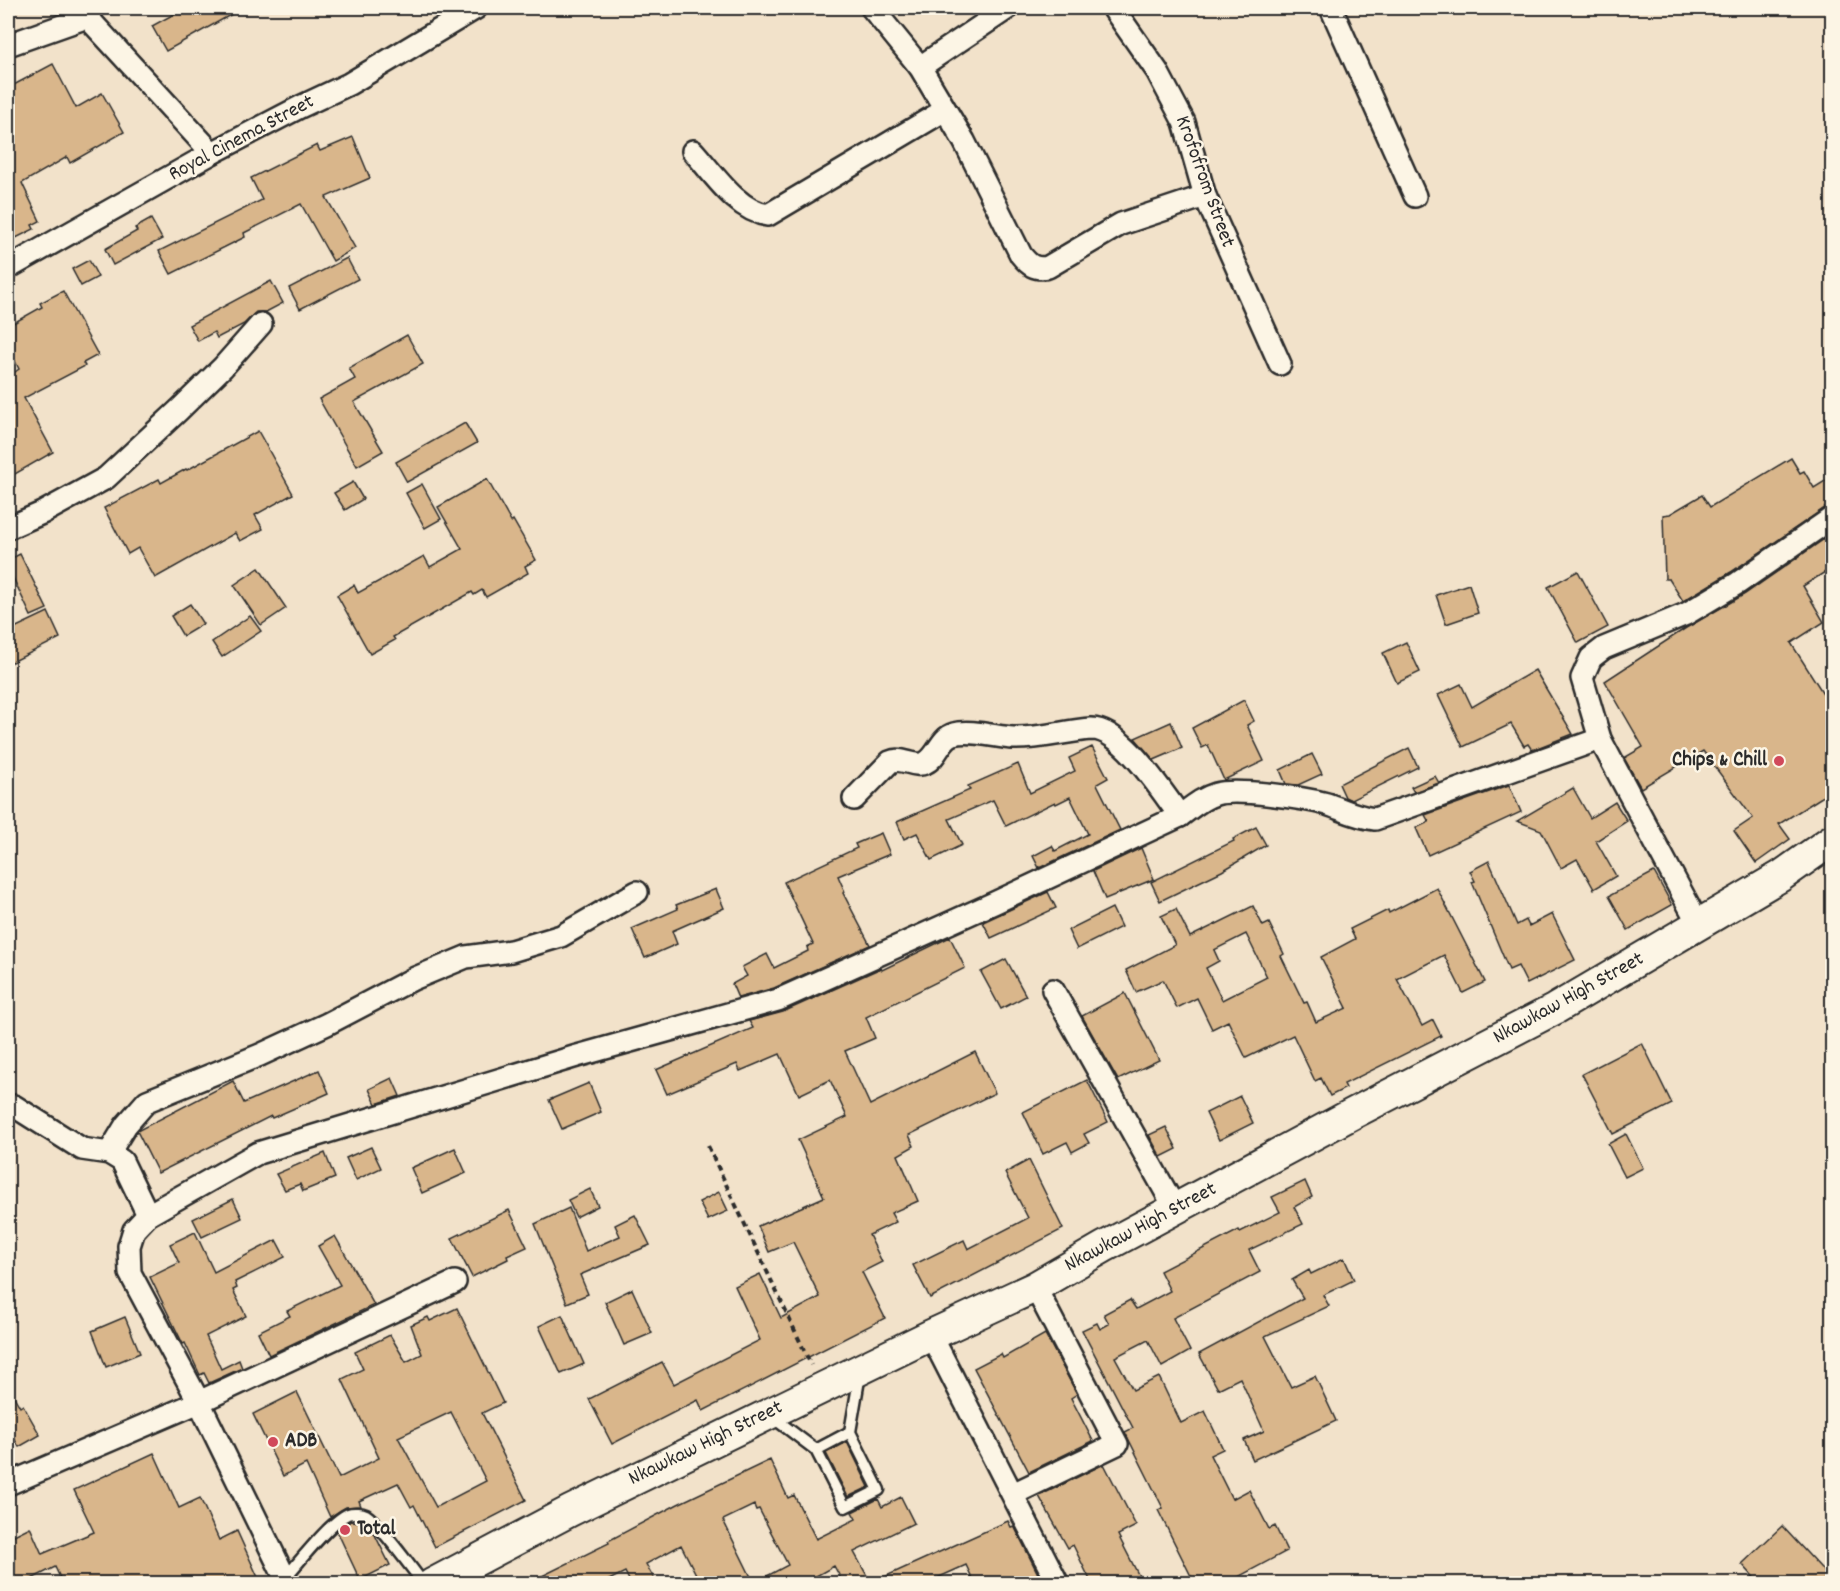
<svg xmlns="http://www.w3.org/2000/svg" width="1840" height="1591" viewBox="0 0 1840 1591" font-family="Dekko,sans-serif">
  <rect width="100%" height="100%" fill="#f2e2ca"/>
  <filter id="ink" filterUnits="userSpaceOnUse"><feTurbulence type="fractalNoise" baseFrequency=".0167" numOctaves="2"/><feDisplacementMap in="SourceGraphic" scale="12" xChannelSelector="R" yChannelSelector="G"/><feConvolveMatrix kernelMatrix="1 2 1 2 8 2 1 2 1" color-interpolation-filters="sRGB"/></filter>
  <g filter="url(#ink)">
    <!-- building -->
    <g fill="#d9b68b" stroke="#2b2b2b" stroke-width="1.5" fill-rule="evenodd">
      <path d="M185,8H243L166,51L152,26Z"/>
      <path d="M53,64L76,108L102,93L124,132L70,163L67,157L22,183L40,221L32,225L34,229L16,238L8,221V88Z"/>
      <path d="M353,137L370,178L326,197L355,248L333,261L301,204L244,233L245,237L171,274L159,251L262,200L251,178L317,145L320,151Z"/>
      <path d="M151,219L162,239L113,265L105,249L137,231L135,228Z"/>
      <path d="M347,258L358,279L300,309L289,288Z"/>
      <path d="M89,260L98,277L81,286L72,269Z"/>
      <path d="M271,281L283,303L266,312H256L244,324L217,338L214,332L198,341L189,325Z"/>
      <path d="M63,291L98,355L83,363L85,366L24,398L53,452L8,478V367L12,374L19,369L8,347V326L42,307L40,303Z"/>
      <path d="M407,335L423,364L354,402L383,451L357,466L319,399L355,379L349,368Z"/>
      <path d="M465,423L477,443L407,482L396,462Z"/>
      <path d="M258,431L293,494L255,515L263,529L240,541L235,533L155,578L138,548L128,554L104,508L159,479L161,483L186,469L187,470Z"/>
      <path d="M1791,458L1800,473L1804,471L1814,488L1833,476V506L1825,508L1731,572L1683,601L1669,579H1665L1663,515L1670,514L1702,495L1710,507Z"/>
      <path d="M487,479L511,522L513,520L536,560L525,566L528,573L486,597L482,590L474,595L472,592L393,637L395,640L370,654L337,595L354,585L358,593L424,556L430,567L462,549L438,507Z"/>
      <path d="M353,482L363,499L345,510L334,493Z"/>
      <path d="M422,484L441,519L425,528L406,493Z"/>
      <path d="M1833,533V567L1803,586L1824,622L1791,643L1833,709V790L1779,824L1790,839L1756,863L1734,831L1753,818L1703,751L1641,788L1624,758L1643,747L1605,681L1686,628L1745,594Z"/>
      <path d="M20,554L47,609L31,616L8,567V560Z"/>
      <path d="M259,568L286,608L261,625L234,585Z"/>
      <path d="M1578,571L1608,627L1578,643L1548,587Z"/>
      <path d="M1469,584L1478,613L1446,624L1436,595Z"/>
      <path d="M190,604L203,624L183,636L171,616Z"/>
      <path d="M48,612L60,638L8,664V631Z"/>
      <path d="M250,616L261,631L222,657L212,642Z"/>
      <path d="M1406,642L1420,672L1397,683L1383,653Z"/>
      <path d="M1535,670L1573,734L1532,750L1528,744L1524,746L1511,724L1463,747L1438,695L1461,684L1472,707Z"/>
      <path d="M1244,700L1254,721L1247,725L1264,761L1224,780L1208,745L1202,748L1192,728Z"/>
      <path d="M1171,722L1182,748L1154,760L1135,738Z"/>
      <path d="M1092,747L1108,778L1097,784L1120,830L1039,868L1033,856L1052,846L1055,851L1088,834L1070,797L1056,804L1055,802L1006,826L993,800L949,819L962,845L931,860L917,833L904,839L897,822L970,790L968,786L1018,764L1030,793L1075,771L1069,758Z"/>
      <path d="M1409,748L1418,767L1351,800L1345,797L1339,784Z"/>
      <path d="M1312,754L1322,774L1298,785L1286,784L1280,770Z"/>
      <path d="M1435,776L1439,783L1414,792L1411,787Z"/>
      <path d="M1509,785L1521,812L1428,855L1416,828L1429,822L1425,815Z"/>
      <path d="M1573,788L1590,818L1615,802L1627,821L1596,841L1616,876L1594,889L1577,859L1561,868L1541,830L1517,821Z"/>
      <path d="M1256,827L1266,845L1222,871L1160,901L1151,882L1234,841L1233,839Z"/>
      <path d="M881,833L890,854L838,876L845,892L843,893L870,945L774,988L738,998L732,984L747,976L742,967L767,954L774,968L808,951L807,947L813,944L784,882L857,848L855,844Z"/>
      <path d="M1141,848L1154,879L1105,899L1093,871Z"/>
      <path d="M1489,861L1517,925L1526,920L1529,926L1552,914L1575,960L1527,984L1518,966L1509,970L1472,882L1475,881L1470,871Z"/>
      <path d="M1654,872L1672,905L1628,930L1609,896Z"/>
      <path d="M1437,888L1485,982L1463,993L1444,955L1397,979L1422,1026L1433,1020L1441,1036L1344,1084L1346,1088L1330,1096L1321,1078L1315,1081L1293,1035L1246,1058L1228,1021L1212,1029L1197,998L1177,1008L1163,980L1136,992L1126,970L1175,945L1161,916L1176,909L1190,937L1253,906L1263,926L1269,923L1284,954L1281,956L1304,1003L1307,1002L1316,1022L1347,1008L1321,957L1355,939L1350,929L1388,910L1389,913ZM1246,934L1267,977L1222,1000L1206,968L1219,961L1214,950Z"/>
      <path d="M716,889L724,908L672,931L677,944L645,958L632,929L678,909L676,905Z"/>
      <path d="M1048,892L1056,908L991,938L983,922Z"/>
      <path d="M1112,908L1121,927L1077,949L1068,930Z"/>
      <path d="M950,937L965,968L866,1017L875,1038L845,1051L870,1105L975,1052L995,1093L909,1135L914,1146L898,1155L918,1201L891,1213L896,1222L869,1235L882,1262L862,1272L885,1318L703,1411L698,1400L612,1444L589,1399L662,1362L674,1384L760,1340L735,1286L760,1274L781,1318L820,1297L793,1242L769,1252L758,1226L824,1197L798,1140L847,1117L830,1080L799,1095L780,1054L740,1071L737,1064L667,1094L656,1070L753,1028L749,1021L783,1012L881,968L882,970Z"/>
      <path d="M1006,959L1026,996L1001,1009L981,972Z"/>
      <path d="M1125,993L1159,1060L1118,1080L1082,1016Z"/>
      <path d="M1642,1043L1672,1104L1613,1134L1582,1074Z"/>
      <path d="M319,1070L329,1093L272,1118L271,1116L158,1173L137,1131L233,1081L244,1103Z"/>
      <path d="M392,1078L400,1096L376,1104L369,1089Z"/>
      <path d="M1087,1080L1108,1122L1084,1134L1089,1143L1072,1152L1067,1142L1043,1154L1023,1112Z"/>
      <path d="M589,1083L601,1112L562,1129L549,1100Z"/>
      <path d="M1240,1096L1253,1123L1219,1140L1206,1113Z"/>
      <path d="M1166,1127L1177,1149L1161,1157L1149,1135Z"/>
      <path d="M1626,1134L1643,1168L1625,1177L1608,1144Z"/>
      <path d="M371,1147L381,1168L356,1180L346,1158Z"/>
      <path d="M455,1148L466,1173L422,1193L411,1168Z"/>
      <path d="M325,1153L335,1178L303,1191L300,1184L285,1190L276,1174Z"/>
      <path d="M1029,1160L1063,1229L930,1298L913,1265L964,1240L968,1249L1028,1218L1005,1173Z"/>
      <path d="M1305,1181L1312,1197L1294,1207L1303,1224L1249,1250L1260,1272L1173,1318L1190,1351L1162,1367L1148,1340L1115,1357L1133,1390L1159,1377L1181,1423L1205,1411L1223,1449L1210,1455L1232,1499L1249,1490L1269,1529L1275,1526L1287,1551L1225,1584H1195L1158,1510L1163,1508L1125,1432L1133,1428L1082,1330L1097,1323L1100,1329L1109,1324L1104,1314L1130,1300L1136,1309L1170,1291L1160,1271L1239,1230L1240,1232L1280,1212L1272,1197Z"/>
      <path d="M590,1189L598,1206L576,1217L568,1200Z"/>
      <path d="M719,1192L728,1211L708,1220L699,1202Z"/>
      <path d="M233,1199L242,1218L202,1237L193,1219Z"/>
      <path d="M569,1208L586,1251L620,1236L615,1225L635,1215L650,1245L580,1275L588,1294L567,1303L535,1224Z"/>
      <path d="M509,1210L527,1247L507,1256L508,1259L472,1277L452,1238Z"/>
      <path d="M195,1232L214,1272L276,1240L285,1257L235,1282L237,1288L233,1290L246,1316L206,1336L221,1369L239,1360L242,1368L209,1383L204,1373L200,1375L185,1343L183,1344L150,1277L179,1263L170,1244Z"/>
      <path d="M335,1236L374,1305L269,1355L258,1332L290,1316L287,1311L340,1285L318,1246Z"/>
      <path d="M1344,1258L1354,1280L1323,1295L1329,1306L1265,1336L1291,1387L1315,1376L1336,1421L1253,1460L1244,1440L1264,1431L1240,1378L1218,1389L1199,1354L1303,1298L1292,1280L1309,1270L1311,1274Z"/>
      <path d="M632,1289L652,1333L624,1345L605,1302Z"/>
      <path d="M457,1308L503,1403L482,1413L526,1500L435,1547L414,1505L411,1507L398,1483L359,1501L361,1506L346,1507L330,1517L306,1464L283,1476L253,1414L297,1392L339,1478L379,1458L342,1379L363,1369L355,1352L390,1335L406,1362L422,1354L411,1325L428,1317L430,1321ZM451,1412L486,1481L436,1507L398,1437Z"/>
      <path d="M562,1315L584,1364L561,1374L539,1326Z"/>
      <path d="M125,1317L140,1353L106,1367L92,1331Z"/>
      <path d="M1045,1334L1077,1394L1071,1398L1093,1441L1029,1472L974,1368L1001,1354L1003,1358Z"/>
      <path d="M8,1386L20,1407L23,1405L40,1435L19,1447L8,1428Z"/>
      <path d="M847,1442L869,1487L848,1497L826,1453Z"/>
      <path d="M154,1453L179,1508L200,1498L219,1540L237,1531L261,1584H63L55,1567L22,1584H8V1538L30,1527L42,1554L94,1532L74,1490Z"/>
      <path d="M770,1460L788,1498L794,1495L816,1539L856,1519L852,1512L878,1499L882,1507L901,1497L914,1523L854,1552L871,1583L1008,1521L1011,1527L1014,1526L1043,1584H975L966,1565L935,1579L937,1584H844L834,1566L802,1584H701L681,1545L646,1564L657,1584H631L625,1572L601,1584H526L609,1543L608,1541L678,1504ZM754,1505L756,1510L759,1509L788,1565L754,1583L723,1520Z"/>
      <path d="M1104,1464L1136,1526L1118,1535L1143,1584H1092L1073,1545L1068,1548L1039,1496Z"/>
      <path d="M351,1521L362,1522L374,1533L390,1565L360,1580L337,1531Z"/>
      <path d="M1782,1526L1833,1581V1584H1760L1742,1564Z"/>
    </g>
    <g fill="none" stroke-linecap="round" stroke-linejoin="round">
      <!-- lane casing -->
      <g stroke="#2b2b2b" stroke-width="15">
        <g id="lane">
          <path d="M771,1416L816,1450L845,1507L879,1490L850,1432L860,1374"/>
          <path d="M816,1450L850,1432"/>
          <path d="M285,1578C299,1562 331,1521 348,1514C353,1512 362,1513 366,1515C379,1523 412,1569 424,1584"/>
        </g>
      </g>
      <!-- street casing -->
      <g stroke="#2b2b2b" stroke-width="26">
        <g id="street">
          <path d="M83,8L87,17L212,153"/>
          <path d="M872,8L920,67L964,141L1021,255C1029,265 1035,270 1048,267L1121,224L1205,196"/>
          <path d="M1113,8L1157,71L1184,122L1205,196L1280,364"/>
          <path d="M1331,8L1415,196"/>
          <path d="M8,45L87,17"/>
          <path d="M920,67L1008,8"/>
          <path d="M693,151C714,174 737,211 768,215L945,110"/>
          <path d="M8,268L212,153L300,107L349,84L476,8"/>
          <path d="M8,528L42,513L106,478L179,410L223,367L261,324"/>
          <path d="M854,799L890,762C902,756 914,768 925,763C938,757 940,738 954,734C969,729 997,737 1013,738C1039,739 1065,731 1091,729C1122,728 1162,792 1180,816"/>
          <path d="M1699,925L1600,739L1582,678L1591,658L1604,648L1686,614L1738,583L1832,518"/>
          <path d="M1053,990L1176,1210"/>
          <path d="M8,1105L14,1106L82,1149L109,1153L122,1161L148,1215"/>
          <path d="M109,1153L126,1125L147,1101L260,1055L327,1024L413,979L466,957L511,951L561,936L637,892"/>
          <path d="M455,1282L199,1402L130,1273L129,1246L134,1230L148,1215L258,1153L577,1056L778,1000L994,903L1180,816C1191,808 1202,798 1216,794C1237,788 1304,798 1327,804C1344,810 1356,817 1375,819L1600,739"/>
          <path d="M931,1335L1058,1584"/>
          <path d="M8,1484L199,1402L288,1584"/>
          <path d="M1013,1494L1117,1444L1035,1287"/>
        </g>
      </g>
      <!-- secondary casing -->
      <g stroke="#2b2b2b" stroke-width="34">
        <path id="secondary" d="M432,1584L570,1511L931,1335L1035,1287L1104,1247L1352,1114L1555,1009L1781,876L1832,840"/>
      </g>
      <!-- path -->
      <path stroke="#2b2b2b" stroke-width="4" stroke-dasharray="6 4.5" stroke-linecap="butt" d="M708,1146L811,1365"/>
      <!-- lane -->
      <use href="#lane" stroke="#fcf5e5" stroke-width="10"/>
      <!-- street -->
      <use href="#street" stroke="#fcf5e5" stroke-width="21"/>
      <!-- secondary -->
      <use href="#secondary" stroke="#fcf5e5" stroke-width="30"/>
    </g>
  </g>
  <!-- markers -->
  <g fill="#d1495b" stroke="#fcf5e5" stroke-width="2">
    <circle cx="1779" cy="761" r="6"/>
    <circle cx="273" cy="1442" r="6"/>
    <circle cx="345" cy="1530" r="6"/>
  </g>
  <g text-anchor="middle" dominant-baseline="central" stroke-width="5" stroke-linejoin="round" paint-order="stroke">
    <!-- street labels -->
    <g font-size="21" fill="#2b2b2b" stroke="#fcf5e5">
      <text transform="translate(242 139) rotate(-28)">Royal Cinema Street</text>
      <text transform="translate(1204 182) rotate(70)">Krofofrom Street</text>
      <text transform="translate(1569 999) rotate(-29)">Nkawkaw High Street</text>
      <text transform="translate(1141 1228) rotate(-28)">Nkawkaw High Street</text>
      <text transform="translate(706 1444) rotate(-26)">Nkawkaw High Street</text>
    </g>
    <!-- poi labels -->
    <g font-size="21" font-weight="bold" fill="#2b2b2b" stroke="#fcf5e5" text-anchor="start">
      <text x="1767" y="761" text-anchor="end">Chips &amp; Chill</text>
      <text x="285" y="1442">ADB</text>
      <text x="357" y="1530">Total</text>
    </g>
  </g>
  <!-- margin -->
  <rect width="1840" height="1591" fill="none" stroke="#fcf5e5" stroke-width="30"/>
  <rect x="15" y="15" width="1810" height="1561" fill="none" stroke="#2b2b2b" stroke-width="2" filter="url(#ink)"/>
</svg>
